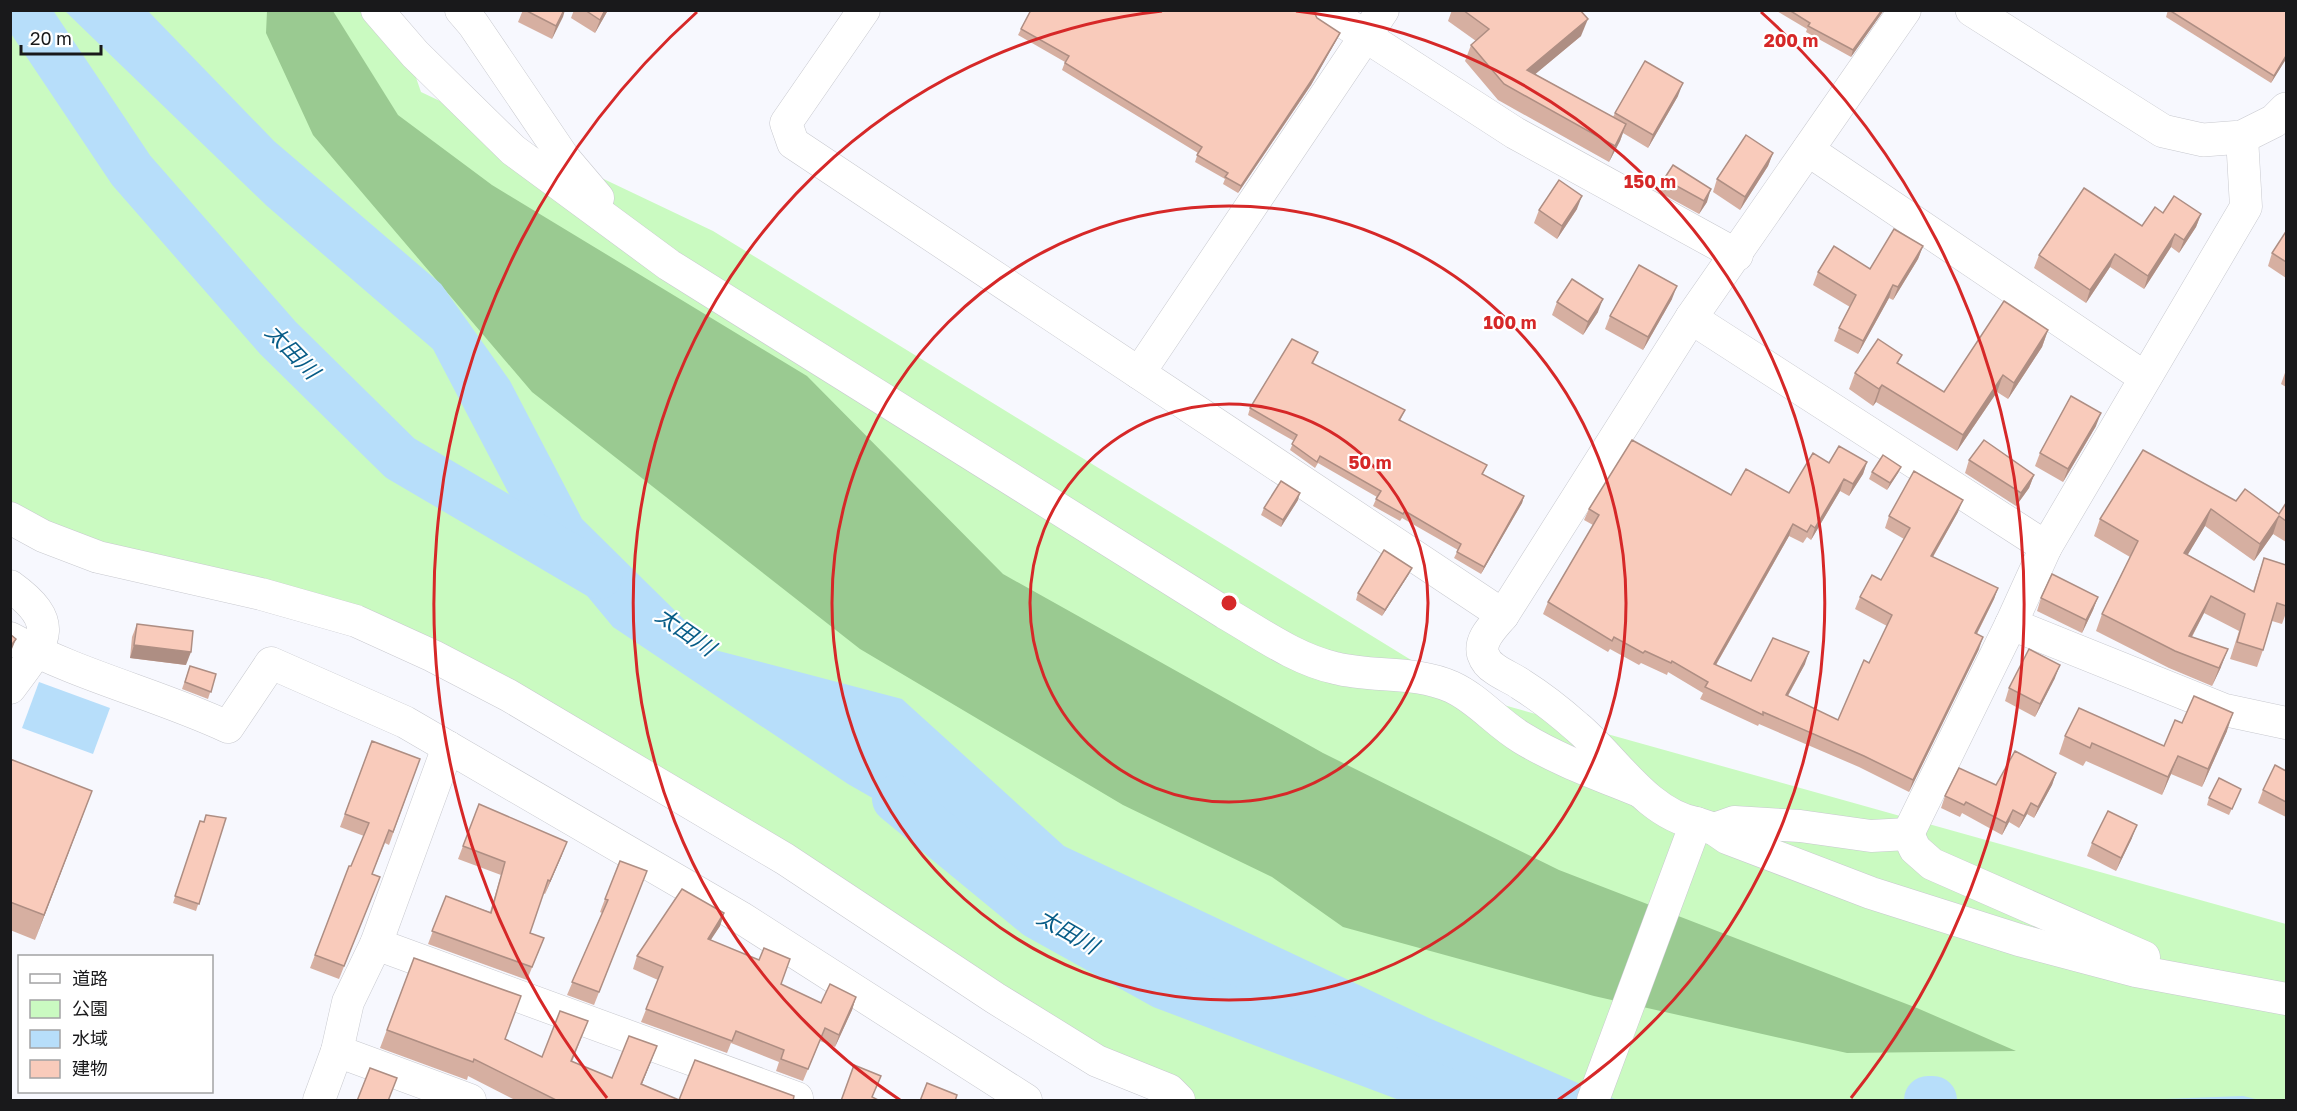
<svg xmlns="http://www.w3.org/2000/svg" width="2297" height="1111" viewBox="0 0 2297 1111" font-family="'Golos Text','Noto Sans JP',sans-serif">
  <rect width="100%" height="100%" fill="#f7f8fe"/>
  <!-- green -->
  <path fill="#cafac1" d="M11,11H393L421,92L713,231L1468,695L2286,924V1100H1198L1097,1061L576,735L333,614L11,515Z"/>
  <!-- forest -->
  <path fill="#9aca91" d="M267,11H333L398,115L492,185L807,376L1003,574L1323,753L1559,870L1917,1008L2016,1051L1847,1053L1594,996L1343,927L1272,877L1123,805L860,649L532,392L313,135L266,33Z"/>
  <!-- water -->
  <g fill="#b7defa">
    <path d="M65,11H148L274,141L441,284L510,381L582,519L715,650L902,699L1064,846L1429,1018L1617,1100H1455L1156,960L848,784L613,627L520,515L433,349L267,206Z"/>
    <path d="M39,682L110,708L93,754L22,728Z"/>
    <path d="M2243,1096L2260,1100H2160L2163,1099Z"/>
  </g>
  <g fill="none" stroke-linecap="round" stroke-linejoin="round">
    <!-- river -->
    <g stroke="#b7defa" stroke-width="48">
      <path d="M24,10L131,170L278,338L400,458L599,575"/>
      <path d="M896,799L1037,915L1163,985L1467,1100"/>
      <path d="M1928,1100H1933"/>
    </g>
    <!-- street casing -->
    <g stroke="#c8c9cf" stroke-width="33">
      <g id="street">
        <path d="M377,10L415,54L513,150L669,265L1225,613C1260,633 1295,659 1335,668C1374,678 1414,670 1452,687C1478,699 1497,723 1522,738C1558,760 1600,775 1639,791"/>
        <path d="M461,10L473,24L564,158L598,198"/>
        <path d="M864,10L786,123L793,143L1503,615"/>
        <path d="M1325,10L1515,133L1737,255"/>
        <path d="M1808,150L2144,377"/>
        <path d="M1691,318L2046,547"/>
        <path d="M1139,373L1383,10"/>
        <path d="M10,518L43,536L98,557L261,594L356,621L433,656L508,695L785,859L995,998L1097,1061L1169,1090L1179,1100"/>
        <path d="M10,586C64,625 43,643 10,688"/>
        <path d="M2011,624L2225,710L2286,723"/>
        <path d="M10,638C79,676 157,694 228,727L271,663L405,722L740,917L1026,1100"/>
        <path d="M1696,823C1647,814 1614,758 1577,727C1560,712 1541,697 1522,685C1514,679 1503,675 1495,669C1490,666 1485,660 1483,654C1479,639 1494,626 1503,615L1691,318L1905,10"/>
        <path d="M1714,829L1727,838L1871,893L2019,940L2136,971L2286,999"/>
        <path d="M1908,834L2011,624L2046,547L2246,207L2242,137"/>
        <path d="M1908,834L1915,849L1932,864L2144,957"/>
        <path d="M376,944L797,1098"/>
        <path d="M337,1051L470,1100"/>
        <path d="M319,1100L337,1051L348,1002L376,944L448,747"/>
        <path d="M1593,1100L1696,823L1714,829L1734,822L1800,826L1871,836L1908,834"/>
      </g>
    </g>
    <!-- secondary casing -->
    <g stroke="#c8c9cf" stroke-width="34">
      <path id="secondary" d="M1972,10L2163,131L2203,140L2242,137L2274,121L2286,109"/>
    </g>
    <!-- street -->
    <use href="#street" stroke="#fff" stroke-width="32"/>
    <!-- secondary -->
    <use href="#secondary" stroke="#fff" stroke-width="33"/>
  </g>
  <!-- wall -->
  <g fill="#d6afa1">
    <path d="M523,10H565L552,39L518,22Z"/>
    <path d="M574,10H608L595,33L571,18Z"/>
    <path d="M1452,10H1580L1581,36L1535,74L1613,117L1615,113L1678,96L1648,148L1623,133L1620,141L1609,162L1498,100L1465,61L1471,45L1476,41L1448,21Z"/>
    <path d="M1775,10H1884L1851,57L1806,32L1807,29Z"/>
    <path d="M2168,10H2286V59L2271,83L2166,17Z"/>
    <path d="M1317,18L1340,33L1337,39L1311,85L1238,193L1223,184L1225,179L1195,162L1198,153L1062,70L1065,62L1018,35L1021,29Z"/>
    <path d="M1773,153L1768,166L1740,210L1713,192L1717,179Z"/>
    <path d="M1664,179L1707,202L1699,214L1659,192Z"/>
    <path d="M1577,209L1557,239L1534,223L1539,210Z"/>
    <path d="M2163,213L2201,214L2196,227L2179,253L2171,247L2144,289L2110,267L2086,303L2034,268L2039,255L2142,226Z"/>
    <path d="M2286,234V278L2268,266L2272,253Z"/>
    <path d="M1923,246L1918,259L1893,300L1889,298L1858,354L1834,341L1839,328L1850,307L1813,285L1818,272L1870,269Z"/>
    <path d="M1672,299L1643,350L1605,329L1610,316Z"/>
    <path d="M1557,302L1598,312L1583,335L1552,315Z"/>
    <path d="M2048,330L2042,347L2008,399L1997,392L1957,451L1876,402L1873,406L1849,389L1855,373L1899,364L1944,392Z"/>
    <path d="M1318,352L1313,364L1405,410L1400,421L1487,465L1483,474L1524,496L1522,503L1481,574L1454,558L1458,550L1402,518L1400,521L1373,506L1377,497L1318,463L1315,468L1290,450L1294,441L1248,415L1250,408Z"/>
    <path d="M2286,370V387L2281,384Z"/>
    <path d="M2096,426L2063,482L2035,466L2040,453Z"/>
    <path d="M1969,460L2034,475L2029,488L2016,506L1965,473Z"/>
    <path d="M1867,462L1863,474L1849,496L1840,491L1811,540L1807,537L1803,543L1789,536L1716,665L1751,681L1805,664L1788,696L1838,720L1869,663L1887,626L1855,609L1860,597L1881,580L1904,539L1885,528L1889,516L1958,512L1933,557L1998,588L1994,599L1977,634L1979,649L1909,792L1859,767L1759,724L1758,726L1700,699L1703,693L1668,672L1667,675L1641,663L1639,665L1610,649L1608,652L1543,614L1548,602L1593,525L1584,520L1589,509L1731,495L1789,493L1829,463Z"/>
    <path d="M1901,467L1898,473L1887,490L1869,479L1872,472Z"/>
    <path d="M1298,500L1281,527L1261,515L1264,508Z"/>
    <path d="M2236,501L2279,514L2286,503V542L2273,534L2254,561L2205,526L2187,555L2253,591L2264,558L2286,565V613L2282,624L2272,621L2263,650L2257,667L2230,659L2239,631L2204,613L2192,637L2221,667L2212,686L2169,668L2096,631L2102,614L2130,557L2094,536L2100,519Z"/>
    <path d="M1409,574L1382,616L1356,600L1358,593Z"/>
    <path d="M2098,597L2093,610L2082,633L2037,611L2041,598Z"/>
    <path d="M137,624L186,665L130,658L132,637Z"/>
    <path d="M190,666L216,674L208,699L182,689Z"/>
    <path d="M2055,678L2035,717L2005,701L2009,688Z"/>
    <path d="M2182,723L2227,731L2202,787L2171,774L2162,795L2086,761L2083,766L2059,754L2065,736L2164,746Z"/>
    <path d="M372,741L420,759L389,845L385,843L372,874L380,877L339,979L310,968L349,866H351L364,836L340,827Z"/>
    <path d="M10,759L83,815L35,940L10,930Z"/>
    <path d="M2286,771V817L2258,803L2263,790Z"/>
    <path d="M2056,773L2052,785L2034,818L2027,814L2019,828L2009,822L2002,835L1962,813L1960,817L1941,808L1945,796Z"/>
    <path d="M2238,795L2229,815L2207,805L2209,798Z"/>
    <path d="M479,804L562,855L545,894L543,893L530,933L544,938L527,980L428,944L446,896L490,912L501,875L458,859Z"/>
    <path d="M226,818L196,911L173,903L200,821L204,822Z"/>
    <path d="M2132,838L2116,871L2087,856L2092,843Z"/>
    <path d="M647,871L594,1005L567,995L602,913L600,912L605,899Z"/>
    <path d="M724,913L720,926L710,940L781,984L821,1003L856,997L852,1010L835,1047L820,1041L803,1081L776,1071L779,1062L731,1043L727,1053L641,1022L658,980L633,969L637,956Z"/>
    <path d="M414,958L505,1039L542,1057L588,1021L572,1062L612,1078L657,1046L642,1084L679,1100L793,1101H517L468,1076L467,1080L380,1048Z"/>
  </g>
  <!-- shaded-wall -->
  <g fill="#ae8e83">
    <path d="M564,10H565L563,17L552,39L556,26Z"/>
    <path d="M605,10H608L595,33L600,20Z"/>
    <path d="M1882,10H1884L1851,57L1853,50Z"/>
    <path d="M1588,19L1581,36L1521,86L1527,70Z"/>
    <path d="M1340,33L1337,39L1311,85L1238,193L1241,186Z"/>
    <path d="M2286,56V59L2271,83L2274,76Z"/>
    <path d="M1683,83L1678,96L1648,148L1653,135Z"/>
    <path d="M1626,124L1620,141L1609,162L1615,146Z"/>
    <path d="M1773,153L1768,166L1740,210L1745,197Z"/>
    <path d="M1711,189L1707,202L1699,214L1704,201Z"/>
    <path d="M1582,196L1577,209L1557,239L1562,226Z"/>
    <path d="M2201,214L2196,227L2179,253L2184,240Z"/>
    <path d="M2175,234L2171,247L2144,289L2148,276Z"/>
    <path d="M1923,246L1918,259L1893,300L1898,287Z"/>
    <path d="M2115,254L2110,267L2086,303L2090,290Z"/>
    <path d="M1893,285L1889,298L1858,354L1863,341Z"/>
    <path d="M1677,286L1672,299L1643,350L1648,337Z"/>
    <path d="M1603,299L1598,312L1583,335L1588,322Z"/>
    <path d="M2048,330L2042,347L2008,399L2014,383Z"/>
    <path d="M2003,375L1997,392L1957,451L1963,435Z"/>
    <path d="M1882,385L1876,402L1873,406L1879,389Z"/>
    <path d="M2101,413L2096,426L2063,482L2068,469Z"/>
    <path d="M1867,462L1863,474L1849,496L1853,484Z"/>
    <path d="M1901,467L1898,473L1887,490L1890,483Z"/>
    <path d="M2034,475L2029,488L2016,506L2021,493Z"/>
    <path d="M1844,479L1840,491L1811,540L1815,528Z"/>
    <path d="M1300,493L1298,500L1281,527L1283,520Z"/>
    <path d="M1524,496L1522,503L1481,574L1484,567Z"/>
    <path d="M1963,500L1958,512L1927,567L1931,556Z"/>
    <path d="M2211,509L2205,526L2178,571L2184,553Z"/>
    <path d="M2279,516L2273,534L2254,561L2260,544Z"/>
    <path d="M1793,524L1789,536L1710,675L1714,664Z"/>
    <path d="M1412,568L1409,574L1382,616L1385,610Z"/>
    <path d="M1998,588L1994,599L1971,645L1975,633Z"/>
    <path d="M2211,596L2204,613L2183,653L2189,636Z"/>
    <path d="M2098,597L2093,610L2082,633L2086,620Z"/>
    <path d="M1983,637L1979,649L1909,792L1913,780Z"/>
    <path d="M16,639L10,654V647Z"/>
    <path d="M134,645L191,652L186,665L130,658Z"/>
    <path d="M2228,649L2221,667L2212,686L2219,668Z"/>
    <path d="M1809,652L1805,664L1782,706L1786,695Z"/>
    <path d="M2060,665L2055,678L2035,717L2040,704Z"/>
    <path d="M2233,713L2227,731L2202,787L2208,769Z"/>
    <path d="M2178,756L2171,774L2162,795L2168,777Z"/>
    <path d="M2056,773L2052,785L2034,818L2038,807Z"/>
    <path d="M92,791L83,815L35,940L44,915Z"/>
    <path d="M2031,803L2027,814L2019,828L2024,816Z"/>
    <path d="M2013,810L2009,822L2002,835L2006,823Z"/>
    <path d="M2137,825L2132,838L2116,871L2121,858Z"/>
    <path d="M567,842L562,855L545,894L550,881Z"/>
    <path d="M724,913L720,926L703,952L708,939Z"/>
    <path d="M856,997L852,1010L835,1047L839,1035Z"/>
    <path d="M657,1046L650,1064L635,1101L641,1084Z"/>
  </g>
  <!-- building -->
  <g fill="#f9cbbb" stroke="#ae8e83" stroke-width="1.5">
    <path d="M525,10H564L556,26Z"/>
    <path d="M585,10H605L600,20Z"/>
    <path d="M1031,10H1313L1317,18L1340,33L1313,78L1241,186L1225,177L1228,173L1197,155L1202,147L1065,63L1069,56L1021,29Z"/>
    <path d="M1463,10H1580L1588,19L1527,70L1626,124L1615,146L1504,84L1471,45L1489,29Z"/>
    <path d="M1789,10H1882L1853,50L1808,26L1810,23Z"/>
    <path d="M2169,10H2286V56L2274,76Z"/>
    <path d="M1645,61L1683,83L1653,135L1615,113Z"/>
    <path d="M1746,135L1773,153L1745,197L1717,179Z"/>
    <path d="M1673,165L1711,189L1704,201L1664,179Z"/>
    <path d="M1559,180L1582,196L1562,226L1539,210Z"/>
    <path d="M2084,188L2142,226L2155,207L2163,213L2174,196L2201,214L2184,240L2175,234L2148,276L2115,254L2090,290L2039,255Z"/>
    <path d="M1894,229L1923,246L1898,287L1893,285L1863,341L1839,328L1856,295L1818,272L1834,246L1870,269Z"/>
    <path d="M2285,233L2286,234V262L2272,253Z"/>
    <path d="M1639,265L1677,286L1648,337L1610,316Z"/>
    <path d="M1572,279L1603,299L1588,322L1557,302Z"/>
    <path d="M2004,301L2048,330L2014,383L2003,375L1963,435L1882,385L1879,389L1855,373L1878,339L1902,355L1897,363L1944,392Z"/>
    <path d="M1292,339L1318,352L1312,363L1405,410L1399,420L1487,465L1482,474L1524,496L1484,567L1457,552L1461,544L1405,511L1403,514L1376,499L1381,491L1320,456L1317,462L1292,444L1297,435L1250,408Z"/>
    <path d="M2071,396L2101,413L2068,469L2040,453Z"/>
    <path d="M1632,440L1731,495L1746,469L1789,493L1813,453L1829,463L1839,446L1867,462L1853,484L1844,479L1815,528L1811,525L1807,532L1793,524L1714,664L1751,681L1773,638L1809,652L1786,695L1838,720L1864,660L1869,663L1892,615L1860,597L1872,575L1881,580L1910,528L1889,516L1914,471L1963,500L1931,556L1998,588L1975,633L1983,637L1913,780L1864,756L1763,712V715L1705,687L1708,682L1672,661L1671,663L1645,651L1643,653L1614,637L1612,641L1548,602L1599,515L1589,509Z"/>
    <path d="M1984,440L2034,475L2021,493L1969,460Z"/>
    <path d="M2143,450L2236,501L2245,489L2279,514L2286,503V521L2279,516L2260,544L2211,509L2184,553L2254,592L2264,558L2286,565V606L2277,603L2263,650L2237,642L2245,614L2211,596L2189,636L2228,649L2219,668L2175,651L2102,614L2138,541L2100,519Z"/>
    <path d="M1883,455L1901,467L1890,483L1872,472Z"/>
    <path d="M1281,481L1300,493L1283,520L1264,508Z"/>
    <path d="M1384,550L1412,568L1385,610L1358,593Z"/>
    <path d="M2052,574L2098,597L2086,620L2041,598Z"/>
    <path d="M137,624L193,631L191,652L134,645Z"/>
    <path d="M10,634L16,639L10,647Z"/>
    <path d="M2029,649L2060,665L2040,704L2009,688Z"/>
    <path d="M190,666L216,674L211,692L185,682Z"/>
    <path d="M2194,696L2233,713L2208,769L2178,756L2168,777L2092,743L2090,748L2065,736L2079,708L2164,746L2175,720L2182,723Z"/>
    <path d="M372,741L420,759L393,832L389,830L372,874L380,877L344,966L315,955L349,866H351L369,823L345,814Z"/>
    <path d="M2015,751L2056,773L2038,807L2031,803L2024,816L2013,810L2006,823L1966,802L1964,805L1945,796L1959,768L1996,785Z"/>
    <path d="M10,759L92,791L44,915L10,902Z"/>
    <path d="M2275,765L2286,771V802L2263,790Z"/>
    <path d="M2219,778L2241,789L2232,809L2209,798Z"/>
    <path d="M479,804L567,842L550,881L548,880L530,933L544,938L532,967L432,931L446,896L491,913L505,862L463,846Z"/>
    <path d="M2108,811L2137,825L2121,858L2092,843Z"/>
    <path d="M206,815L226,818L199,904L175,896L200,821L204,822Z"/>
    <path d="M620,861L647,871L599,992L572,982L608,900L605,899Z"/>
    <path d="M682,889L724,913L708,939L759,960L764,948L790,959L781,984L821,1003L830,984L856,997L839,1035L825,1028L808,1069L781,1059L784,1050L736,1031L732,1041L646,1009L663,967L637,956Z"/>
    <path d="M414,958L521,996L505,1039L542,1057L560,1011L588,1021L571,1061L612,1078L629,1036L657,1046L641,1084L679,1100L695,1060L794,1096L793,1101H558L474,1059L473,1062L387,1030Z"/>
    <path d="M854,1065L881,1076L872,1097L880,1101H841Z"/>
    <path d="M370,1068L397,1078L388,1101H357Z"/>
    <path d="M927,1083L957,1095L955,1101H920Z"/>
  </g>
  <!-- distance rings -->
  <g fill="none" stroke="#d62828" stroke-width="3">
    <circle cx="1229" cy="603" r="199"/>
    <circle cx="1229" cy="603" r="397"/>
    <path d="M900 1100A596 596 0 0 1 1162 11M1296 11A596 596 0 0 1 1558 1100"/>
    <path d="M607 1098A795 795 0 0 1 697 12M1761 12A795 795 0 0 1 1851 1098"/>
  </g>
  <g text-anchor="middle" dominant-baseline="central" stroke-width="4.5" stroke-linejoin="round" paint-order="stroke">
    <!-- water labels -->
    <g font-size="22" font-style="italic" fill="#075c87" stroke="#fff">
      <text transform="translate(293 351) rotate(46)">太田川</text>
      <text transform="translate(686 631) rotate(35)">太田川</text>
      <text transform="translate(1068 931) rotate(30)">太田川</text>
    </g>
  </g>
  <circle cx="1229" cy="603" r="9" fill="#d62828" stroke="#fff" stroke-width="3"/>
  <g font-size="18" text-anchor="middle" font-weight="bold" fill="#d62828" stroke="#fff" stroke-width="4.5" stroke-linejoin="round" paint-order="stroke">
    <text x="1791" y="47">200 m</text>
    <text x="1650" y="188">150 m</text>
    <text x="1510" y="329">100 m</text>
    <text x="1370" y="469">50 m</text>
  </g>
  <!-- border -->
  <rect width="2297" height="1111" fill="none" stroke="#19191b" stroke-width="24"/>
  <!-- legend -->
  <rect x="18" y="955" width="195" height="138" fill="#ffffff" stroke="#a3a3a4" stroke-width="1.5"/>
  <rect x="30" y="974" width="30" height="9" fill="#ffffff" stroke="#a3a3a4" stroke-width="1.5"/>
  <text x="72" y="985" font-size="18" fill="#19191b">道路</text>
  <rect x="30" y="1000" width="30" height="18" fill="#cafac1" stroke="#a3a3a4" stroke-width="1.5"/>
  <text x="72" y="1015" font-size="18" fill="#19191b">公園</text>
  <rect x="30" y="1030" width="30" height="18" fill="#b7defa" stroke="#a3a3a4" stroke-width="1.5"/>
  <text x="72" y="1045" font-size="18" fill="#19191b">水域</text>
  <rect x="30" y="1060" width="30" height="18" fill="#f9cbbb" stroke="#a3a3a4" stroke-width="1.5"/>
  <text x="72" y="1075" font-size="18" fill="#19191b">建物</text>
  <!-- scale -->
  <path d="M21 45v9h80v-9" fill="none" stroke="#19191b" stroke-width="3"/>
  <text x="30" y="45" font-size="18" fill="#19191b" stroke="#ffffff" stroke-width="4.5" paint-order="stroke">20 m</text>
</svg>
